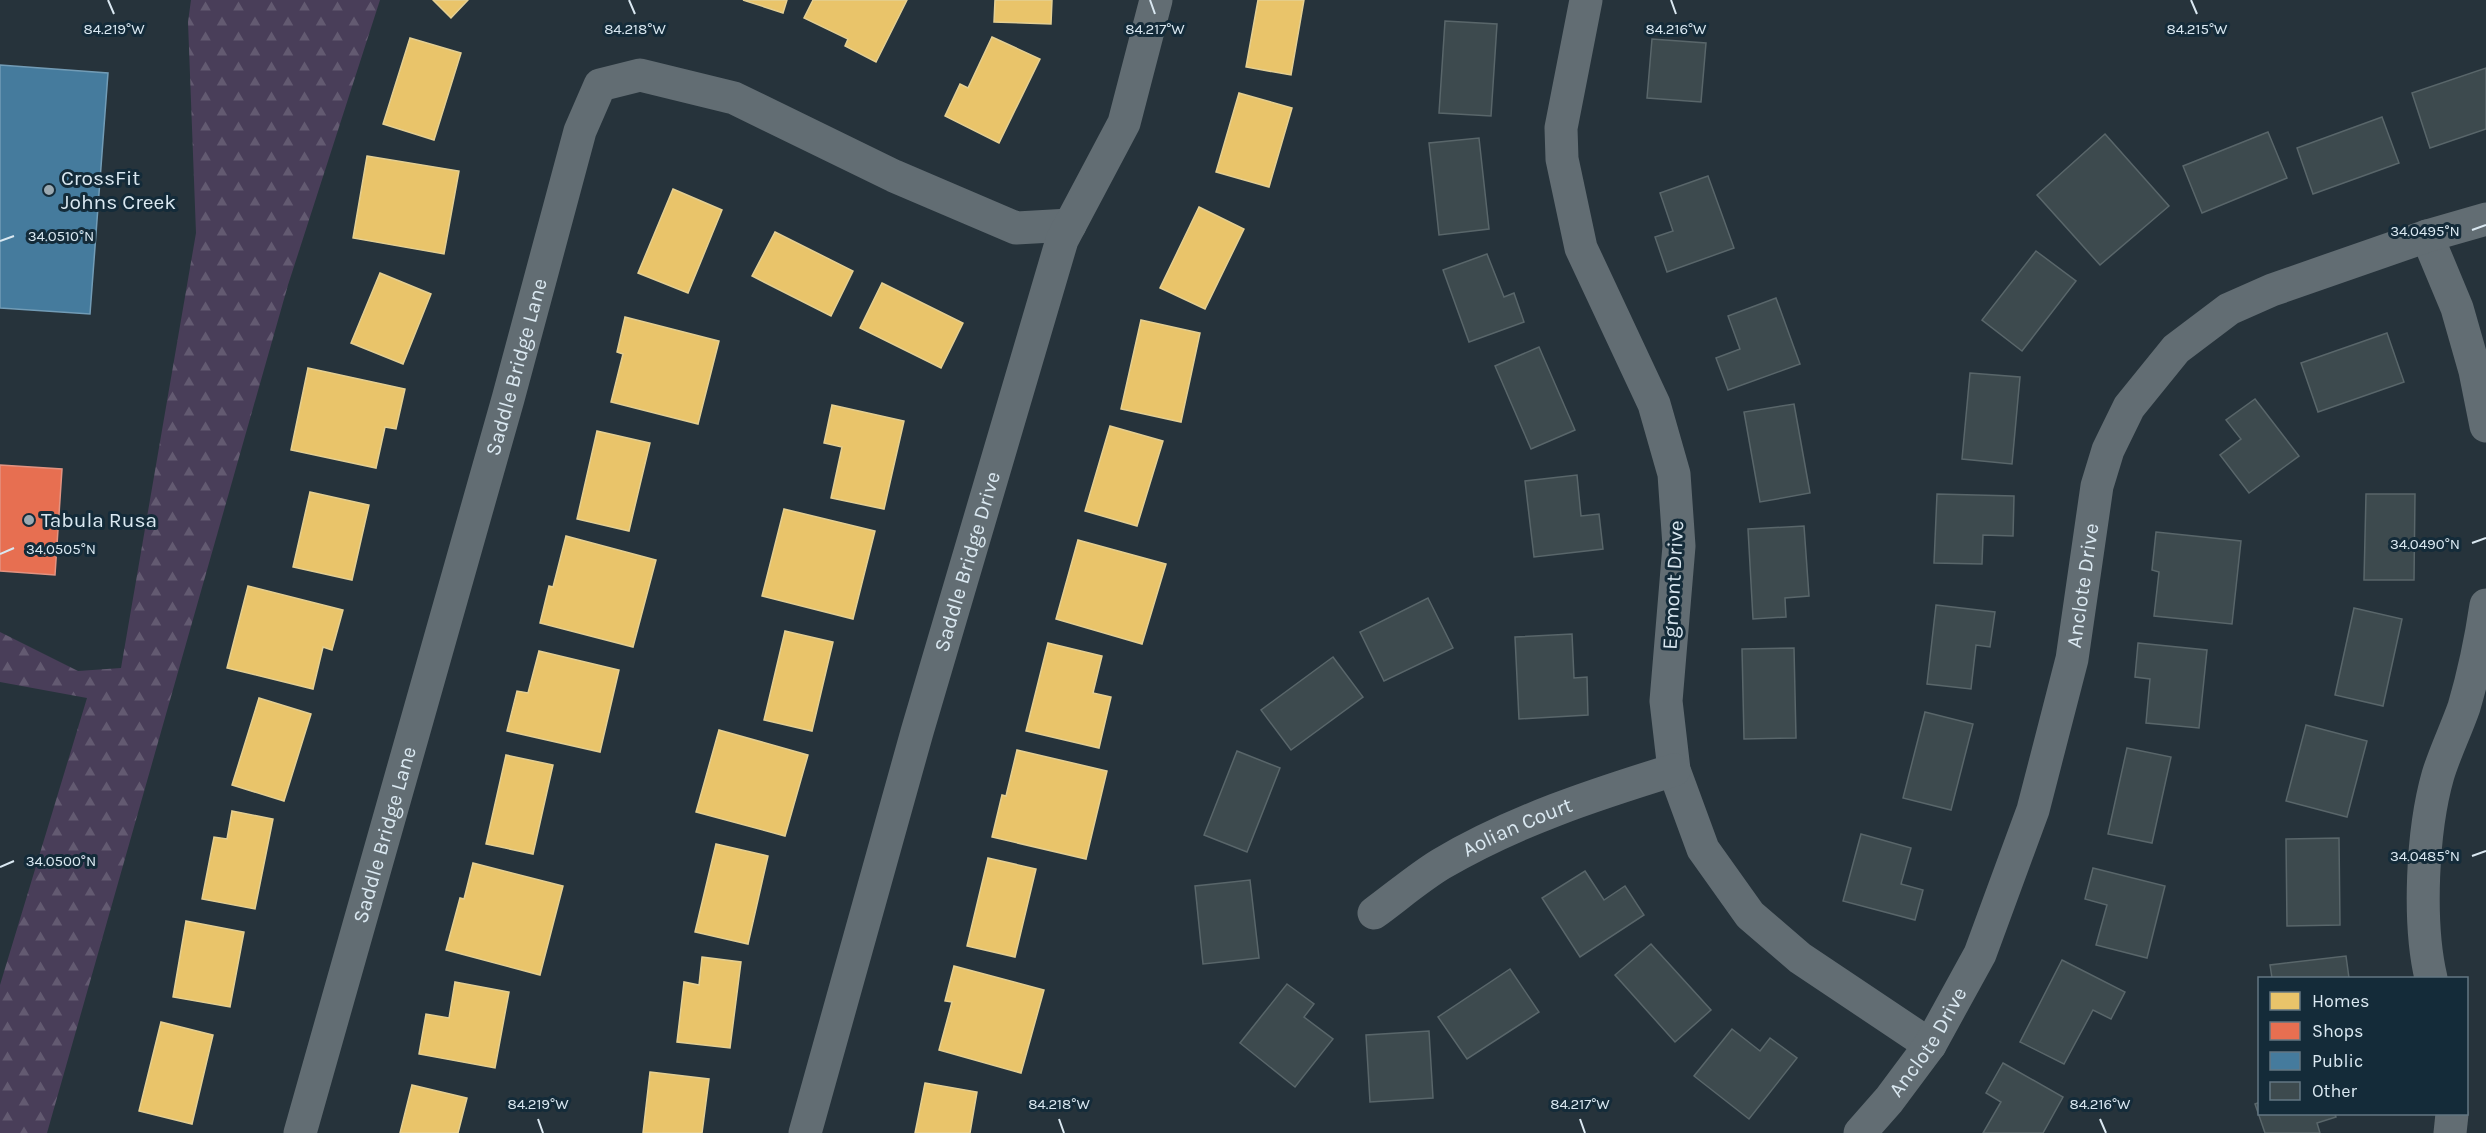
<svg xmlns="http://www.w3.org/2000/svg" width="2486" height="1133" viewBox="0 0 2486 1133" font-family="Karla,sans-serif">
  <defs>
    <pattern id="forest-firs" width="22" height="20" patternUnits="userSpaceOnUse" patternTransform="scale(1.5)"><rect width="22" height="20" fill="#493e59"/><path d="M5 1l3.5 6h-7zM16 11l3.5 6h-7z" fill="#635a71"/></pattern>
  </defs>
  <rect width="100%" height="100%" fill="#26333b"/>
  <!-- forest -->
  <path fill="url(#forest-firs)" d="M191,0H380L288,285L47,1133H0V985L87,698L0,682V632L78,671L121,668L196,233L188,22Z"/>
  <!-- homes -->
  <g fill="#e9c46a" stroke="#e4cf92" stroke-width="1.5">
    <path d="M433,0H468L451,18Z"/>
    <path d="M743,0H787L783,13Z"/>
    <path d="M813,0H907L876,62L845,46L848,39L804,18Z"/>
    <path d="M995,0H1052L1051,24L994,22Z"/>
    <path d="M1258,0H1304L1291,75L1246,67Z"/>
    <path d="M992,37L1040,59L999,143L945,116L960,84L968,88Z"/>
    <path d="M410,38L461,53L434,140L383,124Z"/>
    <path d="M1239,93L1292,108L1269,187L1216,172Z"/>
    <path d="M367,156L459,171L444,254L353,238Z"/>
    <path d="M673,189L722,210L688,293L638,273Z"/>
    <path d="M1199,207L1244,229L1205,309L1160,288Z"/>
    <path d="M775,232L853,271L831,316L752,276Z"/>
    <path d="M380,273L431,294L403,364L351,343Z"/>
    <path d="M882,283L963,323L941,368L860,328Z"/>
    <path d="M625,317L719,341L698,424L611,402L623,354L617,352Z"/>
    <path d="M1141,320L1200,333L1181,422L1121,409Z"/>
    <path d="M308,368L405,389L396,429L385,427L376,468L291,450Z"/>
    <path d="M832,405L904,421L884,509L831,498L842,447L824,443Z"/>
    <path d="M1110,426L1163,441L1137,526L1085,511Z"/>
    <path d="M597,431L650,443L629,531L577,519Z"/>
    <path d="M310,492L369,505L352,580L293,567Z"/>
    <path d="M784,509L875,531L853,619L762,596Z"/>
    <path d="M566,536L656,560L633,647L540,623L549,586L553,587Z"/>
    <path d="M1078,540L1166,564L1142,644L1056,619Z"/>
    <path d="M248,586L343,610L332,650L323,647L313,689L227,668Z"/>
    <path d="M785,631L833,642L812,731L764,720Z"/>
    <path d="M1048,643L1102,656L1093,693L1111,697L1099,748L1026,731Z"/>
    <path d="M539,651L619,670L600,752L507,731L517,691L528,693Z"/>
    <path d="M259,698L311,714L284,801L232,785Z"/>
    <path d="M719,730L808,755L785,836L696,812Z"/>
    <path d="M1017,750L1107,771L1086,859L992,837L1002,795L1006,796Z"/>
    <path d="M506,755L553,765L533,854L486,844Z"/>
    <path d="M232,811L273,819L255,909L202,899L214,837L227,839Z"/>
    <path d="M716,844L768,856L748,944L695,932Z"/>
    <path d="M988,858L1036,869L1015,957L967,946Z"/>
    <path d="M473,863L563,886L540,975L446,950L460,898L464,899Z"/>
    <path d="M186,921L244,932L230,1007L173,997Z"/>
    <path d="M702,957L741,962L730,1048L677,1042L684,982L699,985Z"/>
    <path d="M954,966L1044,990L1021,1073L939,1050L952,1002L945,1001Z"/>
    <path d="M455,982L509,992L495,1068L419,1054L426,1014L449,1018Z"/>
    <path d="M161,1022L213,1035L192,1124L139,1111Z"/>
    <path d="M650,1072L709,1079L702,1133H643Z"/>
    <path d="M925,1083L977,1092L970,1133H915Z"/>
    <path d="M412,1085L467,1098L458,1133H400Z"/>
  </g>
  <!-- shops -->
  <path fill="#e76f51" stroke="#e39381" stroke-width="1.5" d="M0,465L62,469L55,575L0,571Z"/>
  <!-- public -->
  <path fill="#457b9d" stroke="#729cb6" stroke-width="1.5" d="M0,65L108,73L90,314L0,308Z"/>
  <!-- building -->
  <g fill="#3d4a4e" stroke="#59666a" stroke-width="1.5">
    <path d="M1445,21L1497,24L1491,116L1439,113Z"/>
    <path d="M1652,39L1706,43L1701,102L1647,98Z"/>
    <path d="M2486,68V129L2430,148L2412,93Z"/>
    <path d="M2382,117L2399,163L2313,194L2297,148Z"/>
    <path d="M2268,132L2287,178L2202,213L2183,166Z"/>
    <path d="M2105,134L2169,206L2100,265L2037,195Z"/>
    <path d="M1479,138L1489,229L1439,235L1429,143Z"/>
    <path d="M1708,176L1734,248L1667,272L1655,237L1673,231L1660,193Z"/>
    <path d="M2036,251L2076,281L2022,351L1982,320Z"/>
    <path d="M1487,254L1504,297L1514,293L1524,322L1469,342L1443,270Z"/>
    <path d="M1776,298L1800,364L1728,390L1716,358L1740,349L1728,316Z"/>
    <path d="M2387,333L2404,382L2318,412L2301,363Z"/>
    <path d="M1539,347L1575,430L1531,449L1495,366Z"/>
    <path d="M1970,373L2020,377L2012,464L1962,459Z"/>
    <path d="M2255,399L2299,456L2249,493L2220,455L2241,439L2226,420Z"/>
    <path d="M1794,404L1810,493L1760,502L1744,412Z"/>
    <path d="M1577,475L1581,516L1599,514L1603,549L1534,557L1525,481Z"/>
    <path d="M1937,494L2014,496L2013,536L1983,535L1982,564L1934,563Z"/>
    <path d="M2366,494H2415L2414,580H2364Z"/>
    <path d="M1804,526L1809,596L1785,598L1786,617L1753,619L1748,529Z"/>
    <path d="M2156,532L2241,541L2232,624L2154,616L2159,572L2152,570Z"/>
    <path d="M1428,598L1453,648L1384,681L1360,632Z"/>
    <path d="M1936,605L1995,612L1990,647L1976,645L1971,689L1927,684Z"/>
    <path d="M2354,608L2402,619L2383,706L2335,695Z"/>
    <path d="M1572,634L1574,678L1587,677L1588,715L1519,719L1515,637Z"/>
    <path d="M2138,643L2207,650L2199,728L2146,723L2150,679L2135,677Z"/>
    <path d="M1794,648L1796,738L1744,739L1742,649Z"/>
    <path d="M1333,657L1363,697L1291,750L1261,710Z"/>
    <path d="M1925,712L1973,724L1951,810L1903,798Z"/>
    <path d="M2306,725L2367,741L2347,817L2286,801Z"/>
    <path d="M2127,748L2171,757L2152,843L2108,834Z"/>
    <path d="M1237,751L1280,768L1247,852L1204,835Z"/>
    <path d="M1861,834L1911,848L1901,884L1923,890L1915,920L1843,901Z"/>
    <path d="M2339,838L2340,925L2287,926L2286,839Z"/>
    <path d="M2093,868L2165,886L2147,958L2096,945L2107,905L2085,899Z"/>
    <path d="M1585,871L1604,900L1625,886L1644,915L1580,957L1542,898Z"/>
    <path d="M1250,880L1259,958L1203,964L1195,886Z"/>
    <path d="M1651,944L1711,1010L1675,1042L1615,975Z"/>
    <path d="M2346,956L2349,978H2272L2270,965Z"/>
    <path d="M2062,960L2125,992L2111,1019L2093,1010L2064,1064L2020,1042Z"/>
    <path d="M1510,969L1539,1012L1467,1059L1438,1017Z"/>
    <path d="M1287,984L1314,1004L1304,1017L1333,1039L1295,1087L1240,1043Z"/>
    <path d="M1732,1029L1760,1051L1770,1038L1797,1058L1749,1119L1694,1076Z"/>
    <path d="M1429,1031L1433,1098L1370,1102L1366,1035Z"/>
    <path d="M2003,1063L2063,1097L2043,1133H1983L2001,1102L1986,1093Z"/>
    <path d="M2260,1102V1114H2335L2336,1117L2317,1123L2320,1133H2265L2255,1104Z"/>
  </g>
  <g fill="none" stroke-linecap="round" stroke-linejoin="round">
    <!-- minor -->
    <g stroke="#626d73" stroke-width="33">
      <path d="M1586,0L1561,128L1562,159L1581,248L1654,404L1674,474L1679,546L1666,701L1674,770L1703,849L1750,915L1800,958L1930,1045"/>
      <path d="M2427,236L2457,308L2475,371L2486,426"/>
      <path id="s1" d="M1374,913C1396,897 1418,878 1441,864C1514,821 1593,795 1674,770"/>
      <path d="M2431,978C2418,923 2422,831 2438,775C2445,752 2456,730 2464,707C2474,673 2481,639 2486,605"/>
      <path id="s2" d="M300,1133L508,399L580,131L600,85L640,75L734,98L894,176L1016,228L1070,225"/>
      <path id="s3" d="M805,1133L917,732L1062,240L1124,123L1156,0"/>
      <path id="s4" d="M1860,1133L1889,1100L1930,1045L1980,954L2033,810L2072,659L2097,486L2108,450L2129,407L2176,349L2229,309L2272,290L2427,236L2486,219"/>
      <path d="M2450,1133L2452,1114"/>
    </g>
  </g>
  <!-- ticks -->
  <path fill="none" stroke="#dae8f1" stroke-width="2" d="M108,0L114,14M629,0L635,14M1150,0L1155,14M1671,0L1676,14M2191,0L2197,14M2472,230L2486,225M0,241L14,236M2472,543L2486,538M0,554L14,548M2472,856L2486,851M0,867L14,861M538,1119L543,1133M1059,1119L1064,1133M1580,1119L1585,1133M2100,1119L2106,1133"/>
  <!-- markers -->
  <g fill="#9ba9b1" stroke="#142b39" stroke-width="2">
    <circle cx="49" cy="190" r="6"/>
    <circle cx="29" cy="520" r="6"/>
  </g>
  <g text-anchor="middle" dominant-baseline="central" stroke-width="6" stroke-linejoin="round" paint-order="stroke">
    <!-- poi labels -->
    <g font-size="21" fill="#dae8f1" stroke="#142b39" text-anchor="start">
      <text x="61" y="178">CrossFit<tspan x="61" dy="24">Johns Creek</tspan></text>
      <text x="41" y="520">Tabula Rusa</text>
    </g>
    <!-- street labels -->
    <g font-size="21" fill="#dae8f1" stroke="#142b39">
      <text stroke="none"><textPath href="#s2" startOffset="796">Saddle Bridge Lane</textPath></text>
      <text stroke="none"><textPath href="#s3" startOffset="594">Saddle Bridge Drive</textPath></text>
      <text transform="translate(1673 585) rotate(-87)">Egmont Drive</text>
      <text stroke="none"><textPath href="#s4" startOffset="600">Anclote Drive</textPath></text>
      <text stroke="none"><textPath href="#s1" startOffset="168">Aolian Court</textPath></text>
      <text stroke="none"><textPath href="#s2" startOffset="310">Saddle Bridge Lane</textPath></text>
      <text stroke="none"><textPath href="#s4" startOffset="114">Anclote Drive</textPath></text>
    </g>
  </g>
  <g font-size="15" text-anchor="middle" fill="#dae8f1" stroke="#142b39" stroke-width="6" stroke-linejoin="round" paint-order="stroke">
    <text x="114" y="34">84.219°W</text>
    <text x="635" y="34">84.218°W</text>
    <text x="1155" y="34">84.217°W</text>
    <text x="1676" y="34">84.216°W</text>
    <text x="2197" y="34">84.215°W</text>
    <text x="2425" y="236">34.0495°N</text>
    <text x="61" y="241">34.0510°N</text>
    <text x="2425" y="549">34.0490°N</text>
    <text x="61" y="554">34.0505°N</text>
    <text x="2425" y="861">34.0485°N</text>
    <text x="61" y="866">34.0500°N</text>
    <text x="538" y="1109">84.219°W</text>
    <text x="1059" y="1109">84.218°W</text>
    <text x="1580" y="1109">84.217°W</text>
    <text x="2100" y="1109">84.216°W</text>
  </g>
  <!-- legend -->
  <rect x="2258" y="977" width="210" height="138" fill="#142b39" stroke="#637783" stroke-width="1.5"/>
  <rect x="2270" y="992" width="30" height="18" fill="#e9c46a" stroke="#637783" stroke-width="1.5"/>
  <text x="2312" y="1007" font-size="18" fill="#dae8f1">Homes</text>
  <rect x="2270" y="1022" width="30" height="18" fill="#e76f51" stroke="#637783" stroke-width="1.5"/>
  <text x="2312" y="1037" font-size="18" fill="#dae8f1">Shops</text>
  <rect x="2270" y="1052" width="30" height="18" fill="#457b9d" stroke="#637783" stroke-width="1.5"/>
  <text x="2312" y="1067" font-size="18" fill="#dae8f1">Public</text>
  <rect x="2270" y="1082" width="30" height="18" fill="#3d4a4e" stroke="#637783" stroke-width="1.5"/>
  <text x="2312" y="1097" font-size="18" fill="#dae8f1">Other</text>
</svg>
